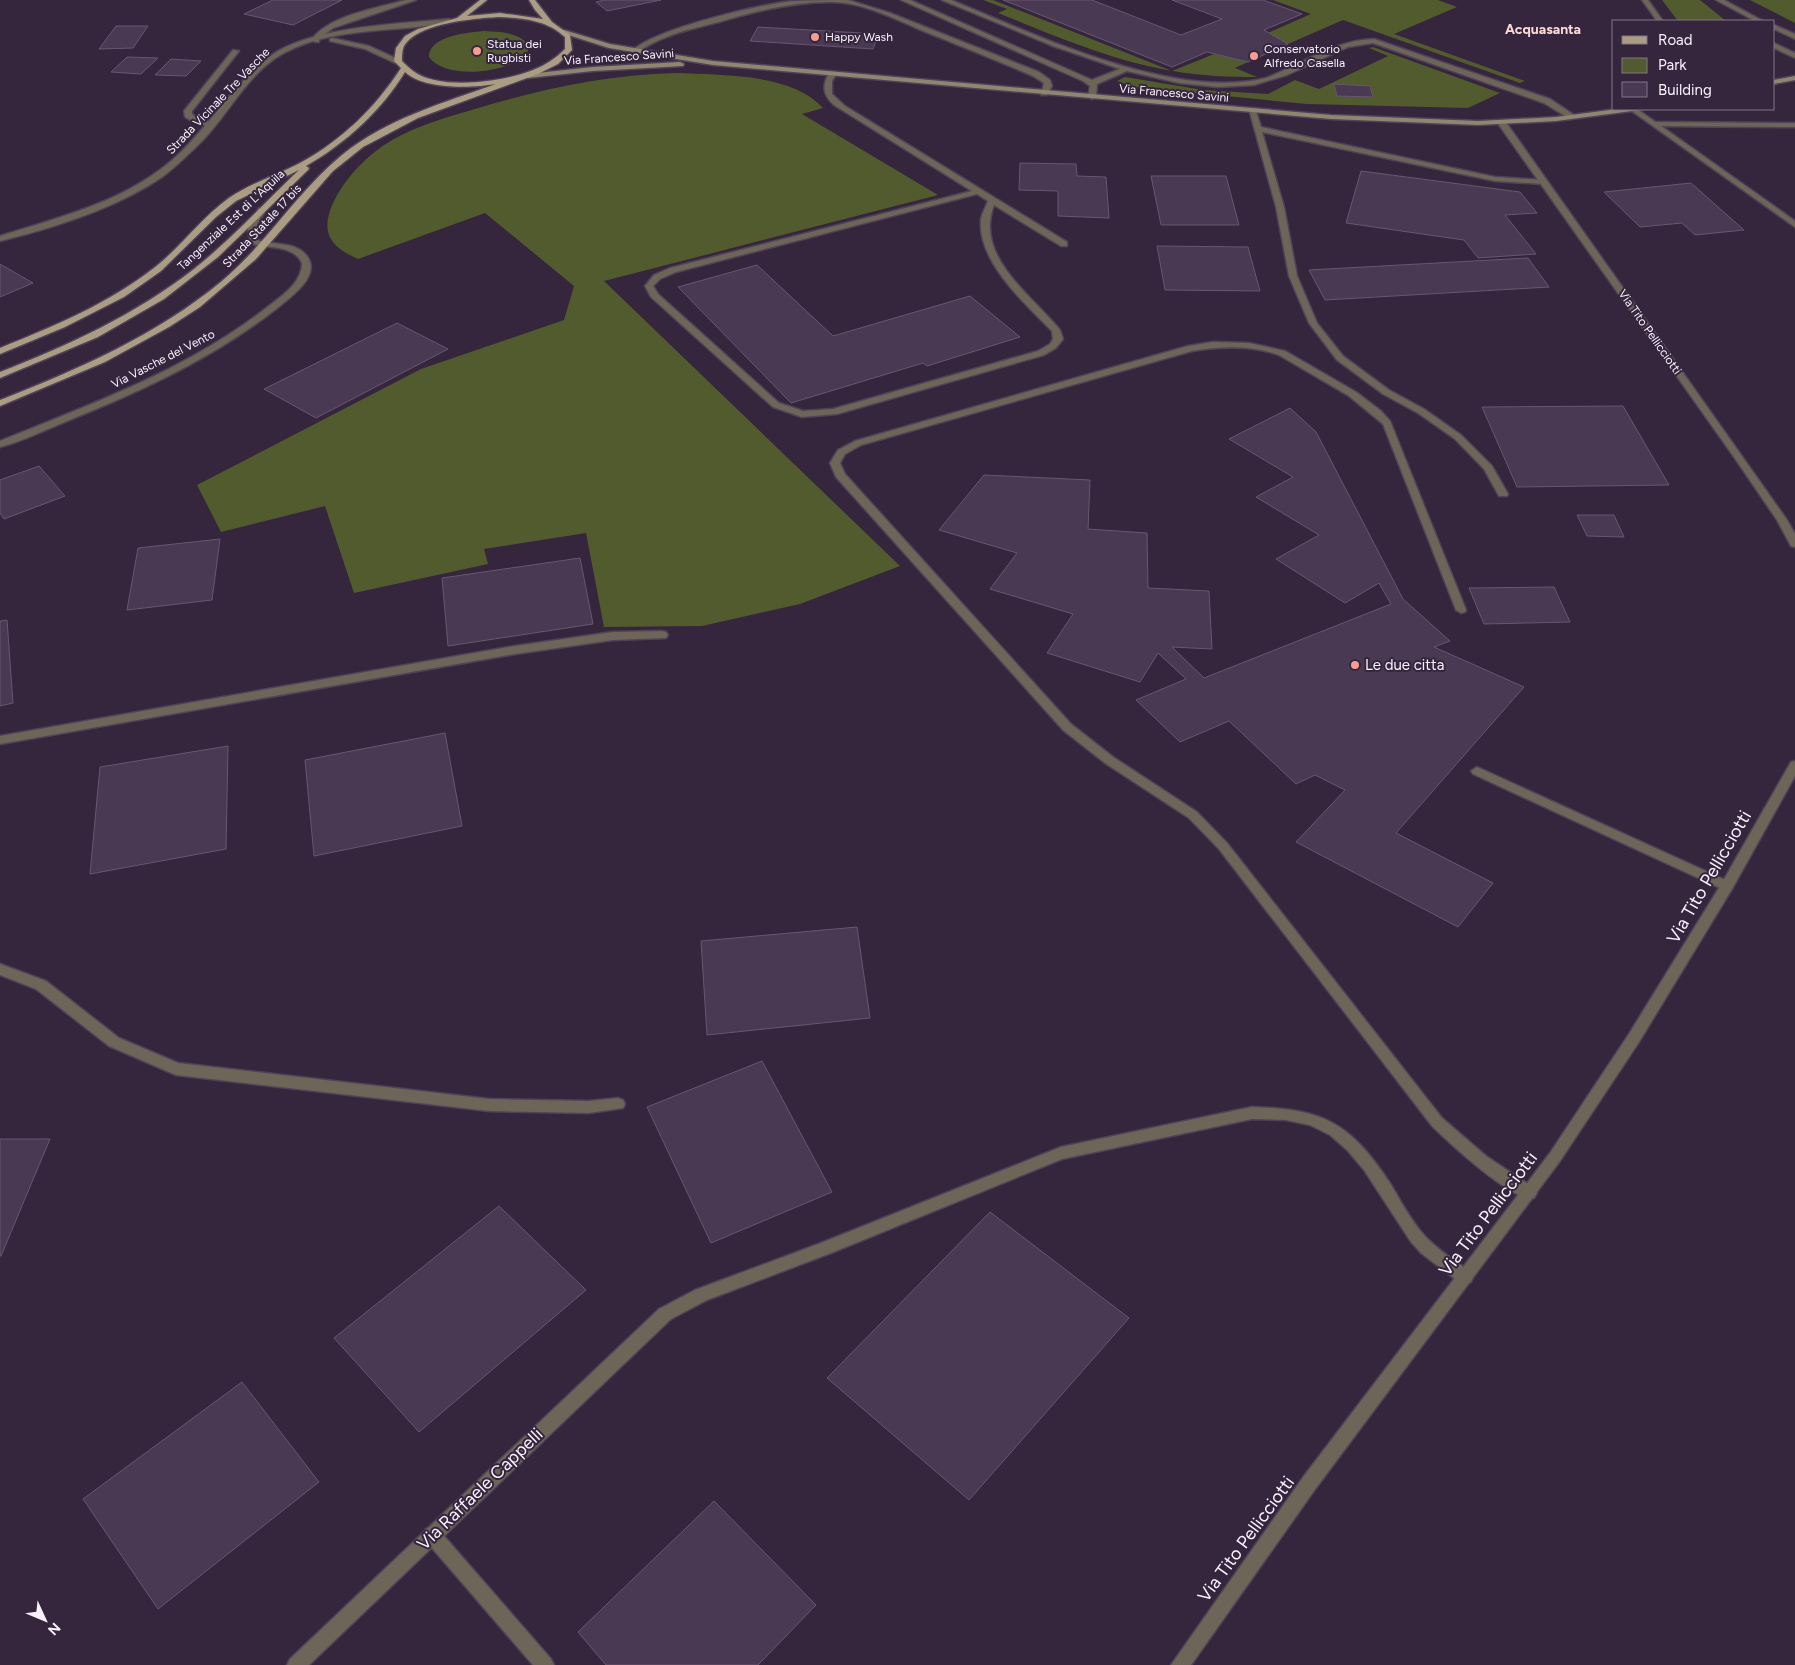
<svg xmlns="http://www.w3.org/2000/svg" width="1795" height="1665" viewBox="0 0 1795 1665" font-family="Figtree,sans-serif">
  <rect width="100%" height="100%" fill="#35253d"/>
  <!-- green -->
  <g fill="#525b2d" fill-rule="evenodd">
    <path d="M983,0H993L1172,71L1214,54L1248,62L1235,68L1257,77C1229,77 1201,76 1173,71C1112,61 1055,36 998,13L1007,9Z"/>
    <path d="M1273,0H1438L1457,7L1394,34L1525,81L1520,83L1343,20L1288,44L1268,33L1311,14Z"/>
    <path d="M1662,0H1700L1726,21H1678Z"/>
    <path d="M1750,0H1795V23Z"/>
    <path d="M485,31C499,32 518,32 528,44V51C514,73 445,81 429,57C428,36 470,32 485,31Z"/>
    <path d="M1373,47L1500,93L1468,108L1307,104L1133,87L1117,81L1125,77L1203,90L1268,94L1295,80L1319,89L1388,56L1369,48ZM1334,85L1370,86L1373,97L1337,96Z"/>
    <path d="M675,73C720,75 792,73 823,108L802,114L938,195L604,281L900,566L800,604L702,626L604,627L586,533L484,549L488,564L354,593L325,506L221,532L197,485L421,369L564,320L574,286L485,213L358,259C336,249 321,237 330,211C340,182 367,154 394,139C419,125 448,117 475,109C541,89 606,75 675,73Z"/>
  </g>
  <!-- building -->
  <g fill="#4a3952" stroke="#695772">
    <path d="M273,0H342L293,25L244,14Z"/>
    <path d="M605,0H661L607,11L596,2Z"/>
    <path d="M1003,0H1092L1181,35L1222,19L1172,0H1263L1302,14L1264,30L1288,44L1248,62L1207,52L1172,67Z"/>
    <path d="M116,26H148L133,48L99,49Z"/>
    <path d="M758,27L879,34L873,49L750,41Z"/>
    <path d="M127,57L158,58L141,74L111,72Z"/>
    <path d="M171,59L201,61L186,76L155,75Z"/>
    <path d="M1334,84L1370,86L1373,97L1337,96Z"/>
    <path d="M1020,163L1076,164L1077,176L1106,177L1109,218L1058,216V191L1019,190Z"/>
    <path d="M1361,171L1520,192L1537,213L1505,215L1536,254L1478,258L1464,240L1346,223Z"/>
    <path d="M1151,176H1226L1239,225H1161Z"/>
    <path d="M1691,183L1744,230L1695,235L1682,223L1640,227L1604,192Z"/>
    <path d="M1157,246L1248,247L1260,291L1165,290Z"/>
    <path d="M1528,258L1549,287L1325,300L1309,270Z"/>
    <path d="M0,264L33,283L0,297Z"/>
    <path d="M757,265L833,336L970,296L1020,337L927,366L923,363L791,403L678,287Z"/>
    <path d="M397,323L448,349L316,418L264,389Z"/>
    <path d="M1623,406L1669,485L1517,487L1482,407Z"/>
    <path d="M1290,408L1316,432L1403,599L1450,641L1434,647L1524,687L1396,833L1493,883L1458,927L1296,842L1345,790L1315,775L1296,784L1229,721L1180,742L1136,700L1186,679L1158,653L1140,682L1047,653L1073,614L990,589L1017,553L939,530L984,475L1090,480L1088,529L1147,533L1148,588L1209,591L1212,649L1172,647L1204,678L1391,604L1379,583L1345,603L1276,559L1319,535L1256,497L1293,477L1229,439Z"/>
    <path d="M39,466L65,496L4,519L0,513V480Z"/>
    <path d="M1577,515H1614L1624,537L1587,536Z"/>
    <path d="M220,539L212,600L127,610L138,548Z"/>
    <path d="M580,558L593,624L448,646L442,578Z"/>
    <path d="M1554,587L1570,622L1484,624L1469,588Z"/>
    <path d="M7,620L13,703L0,706V621Z"/>
    <path d="M445,733L462,826L314,856L305,760Z"/>
    <path d="M228,746L226,849L90,874L100,767Z"/>
    <path d="M857,927L870,1018L707,1035L701,941Z"/>
    <path d="M762,1061L832,1192L711,1243L647,1107Z"/>
    <path d="M0,1139H50L1,1256H0Z"/>
    <path d="M499,1206L586,1290L419,1432L334,1338Z"/>
    <path d="M990,1212L1129,1318L969,1500L827,1378Z"/>
    <path d="M242,1382L319,1482L158,1609L83,1499Z"/>
    <path d="M714,1501L816,1605L758,1665H606L578,1632Z"/>
  </g>
  <g fill="none" stroke-linecap="round" stroke-linejoin="round">
    <!-- lane casing -->
    <g stroke="#504258" stroke-width="3">
      <g id="lane">
        <path d="M406,0H416L333,28L319,39V42H315L312,39C330,15 378,8 406,0Z"/>
        <path d="M848,0L890,13L1039,72L1050,80L1052,86L1047,95H1041L1044,83L1033,76C996,60 958,45 921,30C893,18 862,2 831,2C793,2 755,11 719,22C691,29 662,35 638,52L632,51C654,29 761,4 794,1C812,0 830,0 848,0Z"/>
        <path d="M901,0H910L1092,80L1120,69L1053,46L942,0H951C1036,35 1174,101 1266,78C1302,64 1335,40 1374,39L1550,99L1577,117L1570,119L1544,103L1373,43L1348,47L1287,75L1254,85L1218,87L1179,83L1127,71L1097,84L1096,97L1092,99L1088,97L1090,86L1083,81Z"/>
        <path d="M1642,0H1648L1663,21H1657Z"/>
        <path d="M233,50L239,51L192,111V114L200,120L217,123C207,129 194,123 185,117L184,111Z"/>
        <path d="M830,71L837,73L832,81V94L845,106L1067,242V246H1061L994,205C974,257 1032,295 1060,330L1063,339L1056,348L1044,355L837,414L802,417L773,407L651,297L645,286L654,275L670,268L972,191L834,105C822,94 822,85 830,71ZM977,194L988,201C986,207 982,213 981,219C977,261 1025,304 1052,331L1053,339L1050,344L1038,351L833,409L803,411L779,403L658,294L653,286L660,279L676,272Z"/>
        <path d="M1249,109L1256,111L1261,127L1495,177L1544,180L1548,182L1544,184L1495,181L1262,132L1284,207L1297,276L1317,323L1343,356L1389,390L1424,409L1461,435L1492,466L1508,494L1507,496H1499L1484,469L1455,439L1418,413L1383,394L1337,360L1309,323L1289,276L1276,207Z"/>
        <path d="M1652,122L1795,123V127L1655,126L1651,124Z"/>
        <path d="M1213,342L1249,343L1285,351L1356,392L1381,411L1390,421L1466,610L1465,612L1461,613L1456,610L1383,424L1349,396L1279,355C1251,345 1221,346 1192,351L861,445L845,454L840,463L845,474L1071,724L1113,757L1197,812L1227,843L1442,1118L1486,1156L1534,1188L1537,1193L1534,1198C1515,1204 1447,1141 1432,1126L1219,849L1189,818L1105,763L1063,730L836,477L830,463L838,450L855,441L1188,346Z"/>
        <path d="M662,631L666,632L668,635L666,638L613,640L515,654L0,744V736L515,646L613,632Z"/>
        <path d="M1477,767L1732,883L1733,886L1732,889H1722L1473,774L1471,771Z"/>
        <path d="M0,964L46,981L119,1038L178,1063L489,1099L589,1101L618,1098L623,1100L625,1104L623,1108L589,1113L489,1111L176,1075L109,1046L36,989L0,975Z"/>
        <path d="M1252,1107C1324,1109 1350,1123 1390,1183C1400,1200 1410,1219 1423,1234C1436,1249 1454,1260 1471,1272L1473,1277L1471,1282L1465,1284L1459,1282L1421,1253L1411,1242L1364,1170L1348,1151L1330,1135L1310,1125L1286,1120L1252,1119L1062,1159L831,1253L707,1300L671,1319L665,1321L659,1319L657,1314L659,1309L695,1290L821,1243L1061,1147Z"/>
        <path d="M432,1526L438,1529L551,1659L554,1665H533L426,1541L423,1535L426,1529Z"/>
      </g>
    </g>
    <!-- street casing -->
    <g stroke="#504258" stroke-width="3">
      <g id="street">
        <path d="M1716,0H1724L1763,21H1755Z"/>
        <path d="M449,19L451,20V22C396,33 335,26 284,53C250,71 230,111 204,139C191,152 177,166 162,177C117,208 53,228 0,241V236C63,216 132,200 181,152C211,123 244,71 278,51C322,26 399,24 449,19Z"/>
        <path d="M1774,25L1795,34V39L1774,29Z"/>
        <path d="M332,38L369,46L402,61L395,63L365,49L330,41V39Z"/>
        <path d="M1774,43L1795,53V58L1774,48Z"/>
        <path d="M1629,109H1637L1795,221V227Z"/>
        <path d="M1499,121H1505L1787,520L1795,534V547L1791,546L1777,520L1734,457L1499,125Z"/>
        <path d="M259,208L266,210L257,224V240C274,246 302,240 310,262C316,280 288,299 276,309C213,358 142,391 67,421C45,430 23,441 0,447V441C92,404 186,370 265,309C280,297 302,284 302,263C293,244 267,249 250,243L248,228Z"/>
        <path d="M1795,761V776L1732,889L1639,1042L1560,1161L1316,1488L1191,1665H1171L1304,1476L1550,1153L1629,1034L1722,883L1791,762Z"/>
        <path d="M665,1307L671,1309L673,1314L671,1319L309,1665H287L290,1659L659,1309Z"/>
      </g>
    </g>
    <!-- secondary casing -->
    <g stroke="#504258" stroke-width="3">
      <g id="secondary">
        <path d="M564,30L610,44L713,61L1331,115L1478,121L1556,117L1617,109H1636L1632,111L1556,121L1478,125L1331,119L713,65L609,48L562,33V31Z"/>
        <path d="M680,62L684,64L683,66L593,71L528,78L524,76L528,74L593,67Z"/>
        <path d="M1795,76V80L1774,84V80Z"/>
      </g>
    </g>
    <!-- primary casing -->
    <g stroke="#504258" stroke-width="3">
      <path id="primary" d="M480,0H487L467,16L500,13L543,19L535,10L529,0H535L552,22L570,35L572,50L558,64L538,74L418,118L363,147L333,171L256,259L200,307L169,327L105,362L0,406V400C79,369 157,335 222,281C267,243 297,192 342,155C386,119 443,103 496,84C472,88 424,90 405,72C381,111 346,143 306,166L309,168L308,170L218,257L164,299L98,337L0,378V372C69,345 135,315 194,269C232,239 264,203 299,170L236,201L216,217L161,271L124,297L65,327L0,354V348C54,326 108,304 154,268C181,247 201,218 229,198C251,183 277,175 300,163C341,141 376,107 401,68L394,61L396,48L405,36L418,29L457,18ZM500,17C523,18 547,20 565,37V49C556,58 546,65 533,70C504,82 440,91 413,71C409,68 405,64 402,61C402,57 402,52 403,49C412,23 477,18 500,17Z"/>
    </g>
    <!-- lane -->
    <use href="#lane" fill="#6c6558" fill-rule="evenodd"/>
    <!-- street -->
    <use href="#street" fill="#6c6558" fill-rule="evenodd"/>
    <!-- secondary -->
    <use href="#secondary" fill="#908571" fill-rule="evenodd"/>
    <!-- primary -->
    <use href="#primary" fill="#ab9d83" fill-rule="evenodd"/>
  </g>
  <!-- markers -->
  <g fill="#f59c93" stroke="#35253d" stroke-width="2">
    <circle cx="815" cy="37" r="5"/>
    <circle cx="477" cy="51" r="5"/>
    <circle cx="1254" cy="56" r="5"/>
    <circle cx="1355" cy="665" r="5"/>
  </g>
  <g text-anchor="middle" dominant-baseline="central" stroke-width="4" stroke-linejoin="round" paint-order="stroke">
    <!-- far-poi labels -->
    <g font-size="12" fill="#f9f1fe" stroke="#35253d" text-anchor="start">
      <text x="825" y="37">Happy Wash</text>
      <text x="487" y="44">Statua dei<tspan x="487" dy="14">Rugbisti</tspan></text>
      <text x="1264" y="49">Conservatorio<tspan x="1264" dy="14">Alfredo Casella</tspan></text>
    </g>
    <!-- far-street labels -->
    <g font-size="12" fill="#f9f1fe" stroke="#35253d">
      <text transform="translate(619 57) rotate(-4)">Via Francesco Savini</text>
      <text transform="translate(1174 93) rotate(5)">Via Francesco Savini</text>
      <text transform="translate(218 101) rotate(-46)">Strada Vicinale Tre Vasche</text>
      <text transform="translate(231 220) rotate(-43)">Tangenziale Est di L'Aquila</text>
      <text transform="translate(262 226) rotate(-47)">Strada Statale 17 bis</text>
      <text transform="translate(1650 332) rotate(55)">Via Tito Pellicciotti</text>
      <text transform="translate(163 359) rotate(-27)">Via Vasche del Vento</text>
    </g>
    <!-- far-neighbourhood labels -->
    <g font-size="14" font-weight="bold" fill="#fddad6" stroke="#35253d">
      <text x="1543" y="29">Acquasanta</text>
    </g>
    <!-- poi labels -->
    <g font-size="15" fill="#f9f1fe" stroke="#35253d" text-anchor="start">
      <text x="1365" y="665">Le due citta</text>
    </g>
    <!-- near-street labels -->
    <g font-size="18" fill="#f9f1fe" stroke="#35253d">
      <text transform="translate(1709 877) rotate(-60)">Via Tito Pellicciotti</text>
      <text transform="translate(1488 1214) rotate(-53)">Via Tito Pellicciotti</text>
      <text transform="translate(480 1489) rotate(-44)">Via Raffaele Cappelli</text>
      <text transform="translate(1246 1539) rotate(-54)">Via Tito Pellicciotti</text>
    </g>
  </g>
  <!-- legend -->
  <rect x="1612" y="20" width="162" height="90" fill="#35253d" stroke="#83778a"/>
  <rect x="1622" y="36" width="25" height="8" fill="#ab9d83" stroke="#83778a"/>
  <text x="1658" y="45" font-size="15" fill="#f9f1fe">Road</text>
  <rect x="1622" y="58" width="25" height="15" fill="#525b2d" stroke="#83778a"/>
  <text x="1658" y="70" font-size="15" fill="#f9f1fe">Park</text>
  <rect x="1622" y="82" width="25" height="15" fill="#4a3952" stroke="#83778a"/>
  <text x="1658" y="95" font-size="15" fill="#f9f1fe">Building</text>
  <!-- north arrow -->
  <g transform="translate(45 1620) rotate(134)" stroke="#35253d" stroke-width="4" paint-order="stroke">
  <path d="M0-4L9 19L0 12L-9 19Z" fill="#f9f1fe"/>
  <text y="-8" font-size="14" font-weight="bold" text-anchor="middle" fill="#f9f1fe">N</text>
  </g>
</svg>
